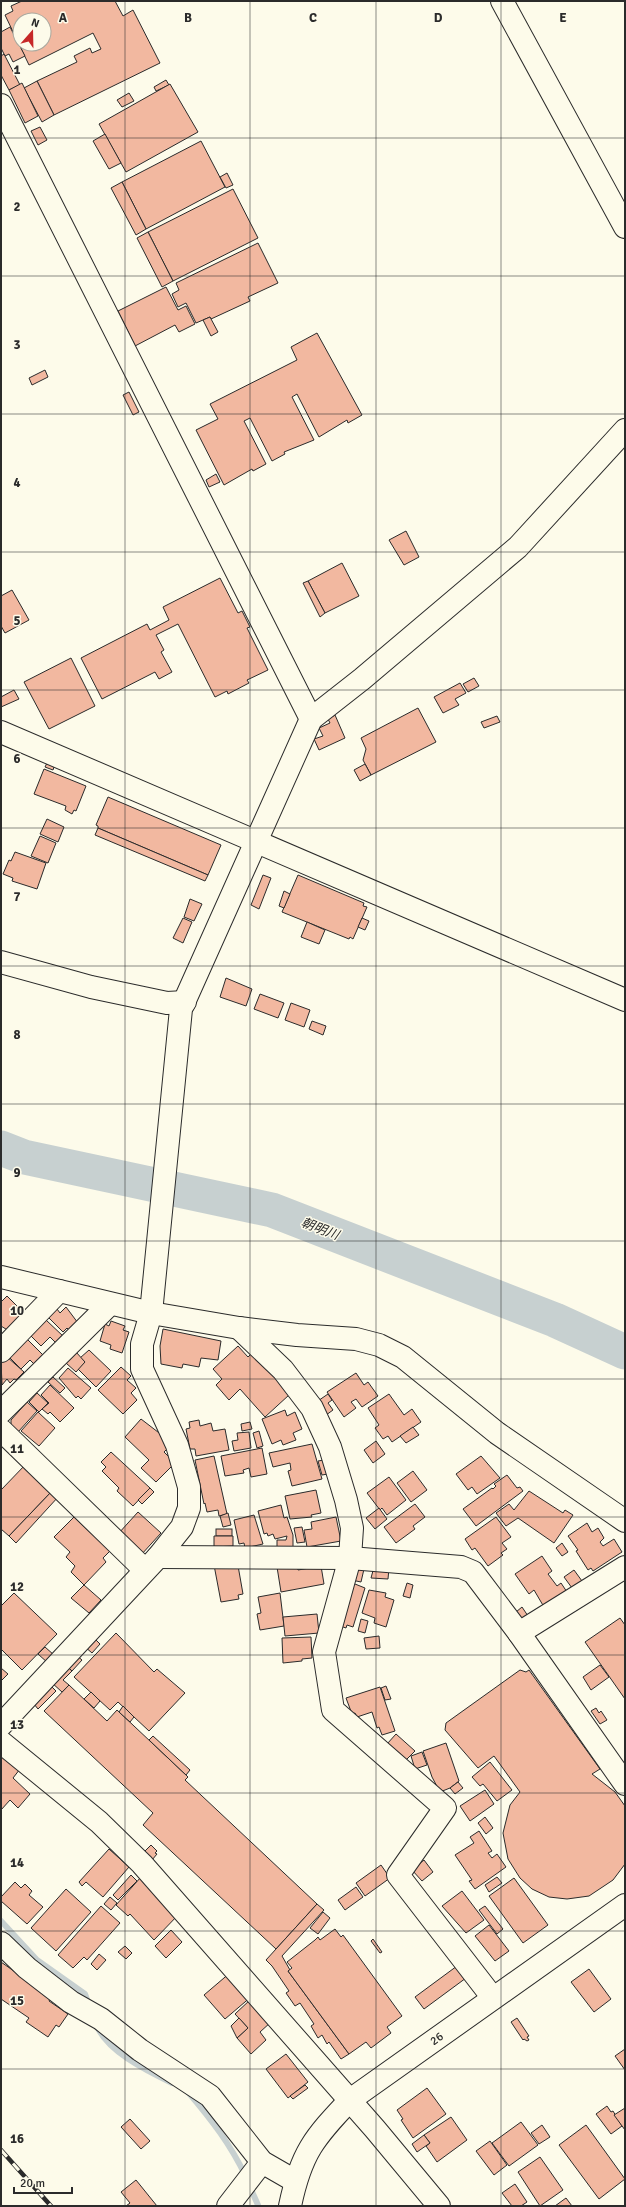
<svg xmlns="http://www.w3.org/2000/svg" width="626" height="2207" viewBox="0 0 626 2207" font-family="Signika,'Noto Sans JP',sans-serif">
  <rect width="100%" height="100%" fill="#fdfbea"/>
  <g fill="none" stroke-linecap="round" stroke-linejoin="round">
    <!-- stream -->
    <g stroke="#c7d0d0" stroke-width="6">
      <path d="M1,1921L37,1960L85,1994L89,2005"/>
      <path d="M96,2024C106,2051 147,2071 172,2083"/>
      <path d="M188,2092C211,2119 231,2145 246,2177"/>
      <path d="M249,2185L258,2205"/>
    </g>
    <!-- river -->
    <path stroke="#c7d0d0" stroke-width="35" d="M1,1148L24,1157L272,1210L555,1320L625,1352"/>
  </g>
  <!-- building -->
  <g fill="#f2b8a0" stroke="#2b2b2b" fill-rule="evenodd">
    <path d="M22,1H115L123,16L133,10L160,63L54,115L37,81L77,62L74,56L90,48L92,53L101,49L93,33L29,65L5,15L13,11L11,6ZM20,20H44V44H20Z"/>
    <path d="M10,27L25,56L13,62L9,54L5,56L1,48V32Z"/>
    <path d="M4,54L20,85L9,90L1,75V56Z"/>
    <path d="M166,80L169,85L156,91L154,87Z"/>
    <path d="M37,81L54,115L42,122L24,88Z"/>
    <path d="M22,83L38,116L25,123L9,90Z"/>
    <path d="M170,84L198,132L126,172L99,124Z"/>
    <path d="M129,93L134,101L122,107L117,100Z"/>
    <path d="M40,127L47,140L38,145L31,131Z"/>
    <path d="M105,134L121,163L109,169L93,141Z"/>
    <path d="M201,141L225,187L146,229L122,182Z"/>
    <path d="M227,173L233,185L226,188L220,177Z"/>
    <path d="M122,182L146,229L136,235L111,188Z"/>
    <path d="M233,189L258,238L173,281L148,232Z"/>
    <path d="M148,232L173,281L162,287L137,238Z"/>
    <path d="M258,243L278,283L248,297L250,301L211,319L210,317L196,323L186,303L178,307L172,294L179,290L176,283Z"/>
    <path d="M166,287L178,310L186,306L195,324L179,332L175,325L135,346L118,311Z"/>
    <path d="M210,317L218,332L211,336L203,320Z"/>
    <path d="M317,333L362,415L348,423L347,420L319,437L297,394L292,397L314,440L284,452L285,454L272,461L250,418L244,421L266,464L253,471L252,469L224,485L196,430L218,419L210,404L297,360L291,347Z"/>
    <path d="M45,370L48,377L32,385L29,378Z"/>
    <path d="M129,392L139,412L133,415L123,395Z"/>
    <path d="M216,474L220,482L209,487L206,480Z"/>
    <path d="M406,531L419,557L404,565L389,540Z"/>
    <path d="M342,563L359,596L325,613L308,581Z"/>
    <path d="M220,578L238,613L242,611L250,627L247,628L268,670L247,680L249,683L228,694L227,691L215,697L178,624L156,635L164,650L161,652L172,672L159,679L155,672L102,699L81,658L147,624L150,630L169,620L163,607Z"/>
    <path d="M308,581L325,613L320,617L303,583Z"/>
    <path d="M12,590L29,620L5,633L1,626V596Z"/>
    <path d="M71,658L95,706L49,729L24,682Z"/>
    <path d="M474,678L479,686L468,692L463,684Z"/>
    <path d="M460,683L466,693L455,699L459,705L443,713L434,697Z"/>
    <path d="M14,690L19,699L1,707V697Z"/>
    <path d="M418,708L436,742L371,775L363,760L366,749L361,738Z"/>
    <path d="M335,715L345,738L319,750L314,739L323,736L319,728L330,723L328,719Z"/>
    <path d="M497,716L500,722L484,728L481,722Z"/>
    <path d="M48,761L55,764L53,770L45,767Z"/>
    <path d="M365,764L371,775L360,781L354,770Z"/>
    <path d="M44,769L86,786L76,811L74,810L72,814L65,810L66,806L34,794Z"/>
    <path d="M108,797L221,845L208,875L98,828V826L96,825Z"/>
    <path d="M47,819L64,827L58,842L40,834Z"/>
    <path d="M98,828L208,875L205,881L95,835Z"/>
    <path d="M40,836L56,843L48,863L31,856Z"/>
    <path d="M15,852L46,863L37,889L12,881L13,878L3,874L9,860L11,861Z"/>
    <path d="M263,875L271,878L259,909L251,905Z"/>
    <path d="M298,875L364,903L363,906L367,907L353,939L350,937L349,939L282,912Z"/>
    <path d="M284,891L290,894L284,908L279,906Z"/>
    <path d="M190,899L202,904L194,921L184,917Z"/>
    <path d="M183,918L192,922L183,943L173,938Z"/>
    <path d="M362,918L369,921L365,930L358,927Z"/>
    <path d="M307,922L325,930L319,944L301,937Z"/>
    <path d="M226,978L252,989L246,1006L220,997Z"/>
    <path d="M260,994L284,1003L278,1018L254,1009Z"/>
    <path d="M291,1003L310,1010L304,1027L285,1020Z"/>
    <path d="M312,1021L326,1026L323,1035L309,1029Z"/>
    <path d="M7,1296L25,1314L9,1331L1,1326V1302Z"/>
    <path d="M66,1307L78,1323L70,1331L67,1328L63,1332L48,1317L57,1309L60,1313Z"/>
    <path d="M46,1320L64,1337L57,1344L50,1337L41,1346L28,1333L39,1327Z"/>
    <path d="M111,1321L125,1326L123,1330L129,1332L122,1353L110,1349L111,1345L100,1341L105,1324L109,1326Z"/>
    <path d="M163,1329L221,1341L218,1360L201,1358L199,1367L183,1364L182,1368L161,1364L160,1346Z"/>
    <path d="M27,1339L43,1355L34,1364L30,1360L21,1369L7,1355Z"/>
    <path d="M238,1346L248,1357L252,1353L280,1380L289,1395L265,1417L240,1389L229,1400L216,1385L222,1379L213,1369Z"/>
    <path d="M89,1350L111,1371L96,1387L78,1369L85,1362L80,1358Z"/>
    <path d="M76,1352L85,1362L76,1372L66,1363Z"/>
    <path d="M6,1356L24,1372L16,1380L14,1379L10,1383L7,1379L2,1385L1,1361Z"/>
    <path d="M121,1367L131,1376L127,1380L136,1388L131,1393L137,1400L123,1414L98,1390Z"/>
    <path d="M68,1368L91,1388L81,1399L78,1396L76,1398L59,1378Z"/>
    <path d="M356,1373L364,1385L368,1382L378,1396L362,1407L356,1399L351,1402L356,1408L344,1417L327,1392Z"/>
    <path d="M53,1377L65,1388L60,1393L48,1382Z"/>
    <path d="M50,1385L74,1408L60,1422L50,1412L48,1414L42,1409L49,1403L41,1395Z"/>
    <path d="M37,1393L48,1403L39,1412L29,1402Z"/>
    <path d="M328,1394L332,1400L328,1403L333,1410L322,1418L312,1405Z"/>
    <path d="M389,1394L404,1415L412,1409L421,1422L392,1442L388,1436L383,1439L375,1428L379,1425L368,1408Z"/>
    <path d="M27,1402L37,1411L18,1432L11,1426V1420Z"/>
    <path d="M285,1410L287,1416L295,1412L302,1429L293,1433L296,1440L283,1445L281,1440L272,1444L262,1419Z"/>
    <path d="M38,1412L55,1428L39,1446L21,1431Z"/>
    <path d="M141,1419L167,1439L169,1447L164,1452L175,1463L156,1482L141,1468L149,1460L125,1437Z"/>
    <path d="M199,1420L200,1426L211,1423L213,1431L225,1429L229,1450L196,1456L195,1449H190L186,1429L190,1428L189,1422Z"/>
    <path d="M250,1422L252,1429L242,1431L241,1424Z"/>
    <path d="M413,1427L419,1435L406,1443L400,1436Z"/>
    <path d="M259,1431L263,1446L257,1448L253,1433Z"/>
    <path d="M249,1432L251,1448L234,1451L232,1441L238,1440L237,1433Z"/>
    <path d="M376,1441L385,1454L373,1463L364,1450Z"/>
    <path d="M312,1444L322,1479L292,1486L288,1471L291,1470L290,1463L273,1467L269,1453Z"/>
    <path d="M262,1448L267,1474L251,1477L249,1468L243,1470L244,1473L225,1476L221,1456Z"/>
    <path d="M111,1452L150,1488L133,1506L117,1491L119,1488L102,1471L106,1467L101,1462Z"/>
    <path d="M214,1456L227,1514L219,1516L218,1510L207,1512L205,1503L204,1504L195,1460Z"/>
    <path d="M481,1456L500,1478L477,1494L472,1487L468,1490L456,1474Z"/>
    <path d="M324,1460L328,1474L322,1475L318,1461Z"/>
    <path d="M26,1464L53,1490L9,1536L1,1529V1490Z"/>
    <path d="M413,1471L427,1490L411,1502L397,1483Z"/>
    <path d="M507,1475L517,1488L520,1487L523,1491L476,1526L463,1509L492,1488L493,1489L496,1486L494,1484Z"/>
    <path d="M389,1477L406,1500L387,1515L382,1508L380,1510L367,1493Z"/>
    <path d="M150,1488L154,1492L142,1504L138,1500Z"/>
    <path d="M53,1490L59,1496L16,1543L9,1536Z"/>
    <path d="M316,1490L321,1513L311,1515L312,1517L290,1519L285,1496Z"/>
    <path d="M529,1491L563,1513L565,1510L573,1515L554,1543L518,1518L506,1526L496,1513L509,1504L514,1510Z"/>
    <path d="M415,1504L425,1517L413,1526L415,1529L396,1543L384,1527Z"/>
    <path d="M281,1505L284,1518L287,1517L293,1535V1550L277,1548V1540H286L287,1536L275,1539L273,1534L268,1536L267,1533L264,1534L258,1511Z"/>
    <path d="M379,1508L387,1519L375,1529L366,1518Z"/>
    <path d="M138,1512L161,1533L141,1555L118,1534Z"/>
    <path d="M228,1513L231,1525L223,1527L220,1516Z"/>
    <path d="M254,1515L263,1544L245,1548L244,1543L239,1544L234,1520Z"/>
    <path d="M74,1517L110,1551L103,1558L106,1562L84,1585L71,1572L75,1566L66,1557L70,1552L54,1537Z"/>
    <path d="M336,1517L341,1541L307,1547L304,1530L312,1529L311,1522Z"/>
    <path d="M496,1517L511,1537L502,1543L507,1549L501,1553L503,1555L488,1566L475,1548L472,1550L465,1539Z"/>
    <path d="M587,1523L592,1532L598,1528L604,1538L600,1542L603,1546L614,1539L622,1552L593,1571L591,1568L588,1570L576,1551L578,1550L568,1536Z"/>
    <path d="M302,1527L305,1542L297,1543L294,1528Z"/>
    <rect x="216" y="1529" width="16" height="7"/>
    <path d="M214,1536H233V1546L214,1547Z"/>
    <path d="M562,1543L568,1552L562,1556L556,1548Z"/>
    <path d="M542,1556L552,1571L548,1574L557,1586L561,1583L567,1592L544,1607L534,1590L529,1594L515,1574Z"/>
    <path d="M237,1560L243,1594L238,1595L239,1599L221,1602L214,1565Z"/>
    <path d="M297,1564L298,1570L321,1566L324,1584L281,1592L277,1567Z"/>
    <path d="M351,1566L364,1569L361,1582L347,1579Z"/>
    <path d="M374,1567L389,1568L388,1579L371,1578Z"/>
    <path d="M574,1570L582,1581L572,1588L564,1577Z"/>
    <path d="M345,1580L365,1588L353,1627L347,1625L346,1628L332,1623Z"/>
    <path d="M407,1583L413,1585L410,1598L403,1596Z"/>
    <path d="M84,1585L101,1600L89,1613L71,1598Z"/>
    <path d="M369,1590L386,1593L385,1597L394,1600L386,1627L374,1623L375,1618L362,1613Z"/>
    <path d="M14,1593L57,1634L22,1670L1,1649V1606Z"/>
    <path d="M280,1593L284,1626L260,1630L257,1614L261,1613L258,1597Z"/>
    <path d="M522,1607L530,1619L524,1623L516,1612Z"/>
    <path d="M317,1614L319,1633L285,1636L283,1617Z"/>
    <path d="M620,1618L625,1625V1699L585,1642Z"/>
    <path d="M361,1619L368,1621L365,1633L358,1631Z"/>
    <path d="M116,1633L154,1672L157,1669L185,1693L149,1731L118,1702L110,1710L74,1677Z"/>
    <path d="M379,1636L380,1648L366,1649L364,1638Z"/>
    <path d="M93,1637L100,1644L92,1653L84,1646Z"/>
    <path d="M311,1637L312,1658L302,1659V1661L283,1663L282,1638Z"/>
    <path d="M45,1647L72,1671L63,1680L69,1685L62,1692L51,1682L59,1673L38,1654Z"/>
    <path d="M76,1655L82,1660L72,1671L67,1666Z"/>
    <path d="M600,1665L609,1677L591,1690L583,1677Z"/>
    <path d="M1,1668L8,1674L1,1681Z"/>
    <path d="M520,1670L526,1672L529,1670L600,1769L592,1774L615,1792L625,1806V1864L613,1880L589,1896L567,1899L549,1897L532,1889L520,1878L508,1859L503,1833L510,1805L520,1792L494,1756L478,1768L445,1730L446,1723Z"/>
    <path d="M49,1684L56,1691L38,1709L34,1704Z"/>
    <path d="M69,1685L107,1721L117,1710L186,1775L188,1777L185,1780L317,1904L276,1949L143,1825L153,1813L44,1711Z"/>
    <path d="M386,1686L391,1699L385,1700L381,1688Z"/>
    <path d="M380,1687L395,1731L382,1735L379,1727L377,1728L372,1712L357,1717L355,1713L352,1714L346,1698Z"/>
    <path d="M91,1692L100,1701L94,1708L84,1699Z"/>
    <path d="M123,1706L134,1717L130,1722L119,1712Z"/>
    <path d="M596,1708L599,1713L601,1711L607,1720L600,1724L591,1711Z"/>
    <path d="M396,1734L415,1751L406,1760L387,1744Z"/>
    <path d="M153,1736L190,1770L186,1775L149,1740Z"/>
    <path d="M446,1743L459,1781L450,1788L440,1792L432,1777L423,1751Z"/>
    <path d="M1,1752L20,1769L13,1778L30,1794L18,1808L10,1800L1,1810Z"/>
    <path d="M422,1752L427,1765L415,1769L411,1756Z"/>
    <path d="M490,1762L512,1790L497,1801L483,1784L480,1786L472,1777Z"/>
    <path d="M458,1782L463,1788L455,1794L450,1788Z"/>
    <path d="M485,1790L494,1804L470,1821L460,1806Z"/>
    <path d="M485,1817L493,1828L486,1834L478,1823Z"/>
    <path d="M479,1831L492,1851L488,1853L492,1858L497,1854L506,1867L475,1889L469,1881L472,1880L455,1855L474,1843L470,1837Z"/>
    <path d="M151,1845L157,1851L155,1853L157,1854L152,1860L144,1852Z"/>
    <path d="M109,1849L129,1867L103,1897L86,1882L82,1886L79,1882Z"/>
    <path d="M424,1860L433,1872L422,1881L412,1870Z"/>
    <path d="M381,1865L390,1878L365,1896L356,1883Z"/>
    <path d="M131,1875L137,1881L118,1900L113,1895Z"/>
    <path d="M141,1877L180,1913L154,1940L130,1914L128,1916L116,1905Z"/>
    <path d="M497,1877L502,1883L489,1892L485,1885Z"/>
    <path d="M514,1878L548,1925L523,1943L489,1896Z"/>
    <path d="M15,1882L21,1888L25,1884L32,1891L29,1895L43,1907L27,1924L1,1901V1897Z"/>
    <path d="M356,1887L363,1897L345,1910L338,1900Z"/>
    <path d="M66,1889L91,1912L56,1951L31,1928Z"/>
    <path d="M462,1891L484,1920L466,1933L442,1906Z"/>
    <path d="M110,1897L117,1903L111,1910L104,1904Z"/>
    <path d="M317,1904L324,1910L282,1956L290,1970L288,1971L349,2054L341,2059L329,2042L327,2044L322,2035L318,2038L311,2026L314,2024L300,2003L295,2006L286,1993L289,1991L272,1966L266,1960Z"/>
    <path d="M101,1906L120,1923L87,1960L84,1957L73,1968L58,1955Z"/>
    <path d="M485,1906L503,1929L497,1934L479,1910Z"/>
    <path d="M323,1912L330,1918L318,1934L310,1928Z"/>
    <path d="M489,1925L509,1951L495,1961L475,1936Z"/>
    <path d="M335,1929L341,1937L343,1935L402,2016L387,2027L391,2033L371,2048L366,2042L349,2054L288,1971L292,1968L287,1962L315,1940L318,1937L320,1940Z"/>
    <path d="M171,1930L182,1942L166,1958L155,1946Z"/>
    <path d="M373,1939L382,1952L380,1953L371,1941Z"/>
    <path d="M125,1946L132,1953L126,1959L118,1952Z"/>
    <path d="M99,1954L106,1960L97,1970L91,1964Z"/>
    <path d="M1,1962L51,1997L49,2001L68,2014L59,2027L56,2025L48,2037L26,2022L29,2018L1,1999Z"/>
    <path d="M457,1966L466,1978L424,2009L415,1997Z"/>
    <path d="M589,1969L611,1999L594,2012L571,1982Z"/>
    <path d="M231,1972L252,1996L225,2019L204,1995Z"/>
    <path d="M251,1999L271,2022L260,2032L266,2040L251,2054L237,2038L248,2028L235,2014Z"/>
    <path d="M239,2018L248,2028L237,2038L231,2026Z"/>
    <path d="M517,2018L529,2036L527,2037L529,2040L527,2041L524,2039L523,2040L511,2022Z"/>
    <path d="M625,2049V2070L615,2056Z"/>
    <path d="M286,2054L308,2082L288,2098L266,2069Z"/>
    <path d="M305,2085L308,2088L293,2099L290,2096Z"/>
    <path d="M427,2088L446,2114L413,2138L401,2120L403,2119L397,2110Z"/>
    <path d="M607,2106L611,2112L613,2111L622,2126L611,2134L596,2114Z"/>
    <path d="M625,2108V2130L614,2115Z"/>
    <path d="M451,2117L467,2140L437,2162L426,2146L430,2143L424,2135Z"/>
    <path d="M130,2119L150,2141L141,2149L121,2127Z"/>
    <path d="M521,2122L538,2145L509,2166L492,2143Z"/>
    <path d="M542,2125L550,2137L539,2144L531,2133Z"/>
    <path d="M586,2125L625,2179L599,2199L559,2145Z"/>
    <path d="M424,2135L430,2143L417,2152L412,2144Z"/>
    <path d="M490,2141L507,2165L494,2175L476,2151Z"/>
    <path d="M540,2157L563,2190L540,2206L518,2172Z"/>
    <path d="M136,2180L157,2206H126L130,2203L121,2192Z"/>
    <path d="M515,2184L527,2202L521,2206H512L502,2193Z"/>
    <path d="M566,2198L572,2206H555Z"/>
  </g>
  <g fill="none" stroke-linecap="round" stroke-linejoin="round">
    <!-- minor casing -->
    <g stroke="#2b2b2b" stroke-width="24">
      <g id="minor">
        <path d="M502,1L625,227"/>
        <path d="M1,105L311,719"/>
        <path d="M1,732L625,1000"/>
        <path d="M1,962L91,987L167,1003L185,1002"/>
        <path d="M1,1277L151,1313L239,1328L297,1335L356,1339L379,1345L403,1357L497,1433L625,1521"/>
        <path d="M239,1328L283,1370L312,1408L330,1447L346,1500L352,1528L350,1558L324,1652L333,1710L445,1808L398,1875L493,1998"/>
        <path d="M1,1351L59,1291"/>
        <path d="M1,1412L110,1304"/>
        <path d="M1,1430L145,1570"/>
        <path d="M158,1557L350,1558L461,1567L473,1572L519,1633L625,1784"/>
        <path d="M519,1633L625,1567"/>
        <path d="M1,1725L158,1557L182,1527L189,1508V1487L177,1445L142,1369V1344L151,1313L181,1009L311,719L362,679L518,547L625,430"/>
        <path d="M1,1742L99,1822L142,1864L375,2129L439,2206"/>
        <path d="M1,1943L27,1968L71,2002L101,2019L140,2050L210,2096L262,2162L295,2181"/>
        <path d="M228,2206L262,2162"/>
        <path d="M290,2206C301,2153 314,2138 350,2100L625,1905"/>
      </g>
    </g>
    <!-- minor -->
    <use href="#minor" stroke="#fdfbea" stroke-width="22"/>
    <!-- rail casing -->
    <g stroke="#2b2b2b" stroke-width="4.5">
      <path id="rail" d="M1,2150L51,2206"/>
    </g>
    <!-- rail -->
    <use href="#rail" stroke="#fdfbea" stroke-width="3" stroke-dasharray="9" stroke-linecap="butt"/>
  </g>
  <!-- grid -->
  <path fill="none" stroke="#2b2b2b" stroke-width="1" stroke-opacity="0.55" d="M125,1V2206M250,1V2206M376,1V2206M501,1V2206M1,138H625M1,276H625M1,414H625M1,552H625M1,690H625M1,828H625M1,966H625M1,1104H625M1,1241H625M1,1379H625M1,1517H625M1,1655H625M1,1793H625M1,1931H625M1,2069H625"/>
  <g text-anchor="middle" dominant-baseline="central" stroke-width="3" stroke-linejoin="round" paint-order="stroke">
    <!-- street labels -->
    <g font-size="12" fill="#2b2b2b" stroke="#fdfbea">
      <text transform="translate(437 2039) rotate(-36)">26</text>
    </g>
    <!-- water labels -->
    <g font-size="13" font-style="italic" fill="#2b2b2b" stroke="#fdfbea">
      <text transform="translate(320 1229) rotate(21)">朝明川</text>
    </g>
  </g>
  <g font-size="13" text-anchor="middle" font-weight="bold" fill="#2b2b2b" stroke="#fdfbea" stroke-width="3" stroke-linejoin="round" paint-order="stroke">
    <text x="63" y="22">A</text>
    <text x="188" y="22">B</text>
    <text x="313" y="22">C</text>
    <text x="438" y="22">D</text>
    <text x="563" y="22">E</text>
    <text x="17" y="74">1</text>
    <text x="17" y="211">2</text>
    <text x="17" y="349">3</text>
    <text x="17" y="487">4</text>
    <text x="17" y="625">5</text>
    <text x="17" y="763">6</text>
    <text x="17" y="901">7</text>
    <text x="17" y="1039">8</text>
    <text x="17" y="1177">9</text>
    <text x="17" y="1315">10</text>
    <text x="17" y="1453">11</text>
    <text x="17" y="1591">12</text>
    <text x="17" y="1729">13</text>
    <text x="17" y="1867">14</text>
    <text x="17" y="2005">15</text>
    <text x="17" y="2143">16</text>
  </g>
  <!-- border -->
  <rect width="626" height="2207" fill="none" stroke="#2b2b2b" stroke-width="4"/>
  <!-- north arrow -->
  <g transform="translate(32 32) rotate(20)"><circle r="19" fill="#fdfbea" stroke="#a9a89e"/>
  <path d="M0-3L7 15L0 10L-7 15Z" fill="#c62828"/>
  <text y="-6" font-size="11" font-weight="bold" text-anchor="middle" fill="#2b2b2b">N</text>
  </g>
  <!-- scale -->
  <path d="M14 2187v6h58v-6" fill="none" stroke="#2b2b2b" stroke-width="2"/>
  <text x="20" y="2187" font-size="12" fill="#2b2b2b" stroke="#fdfbea" stroke-width="3" paint-order="stroke">20 m</text>
</svg>
